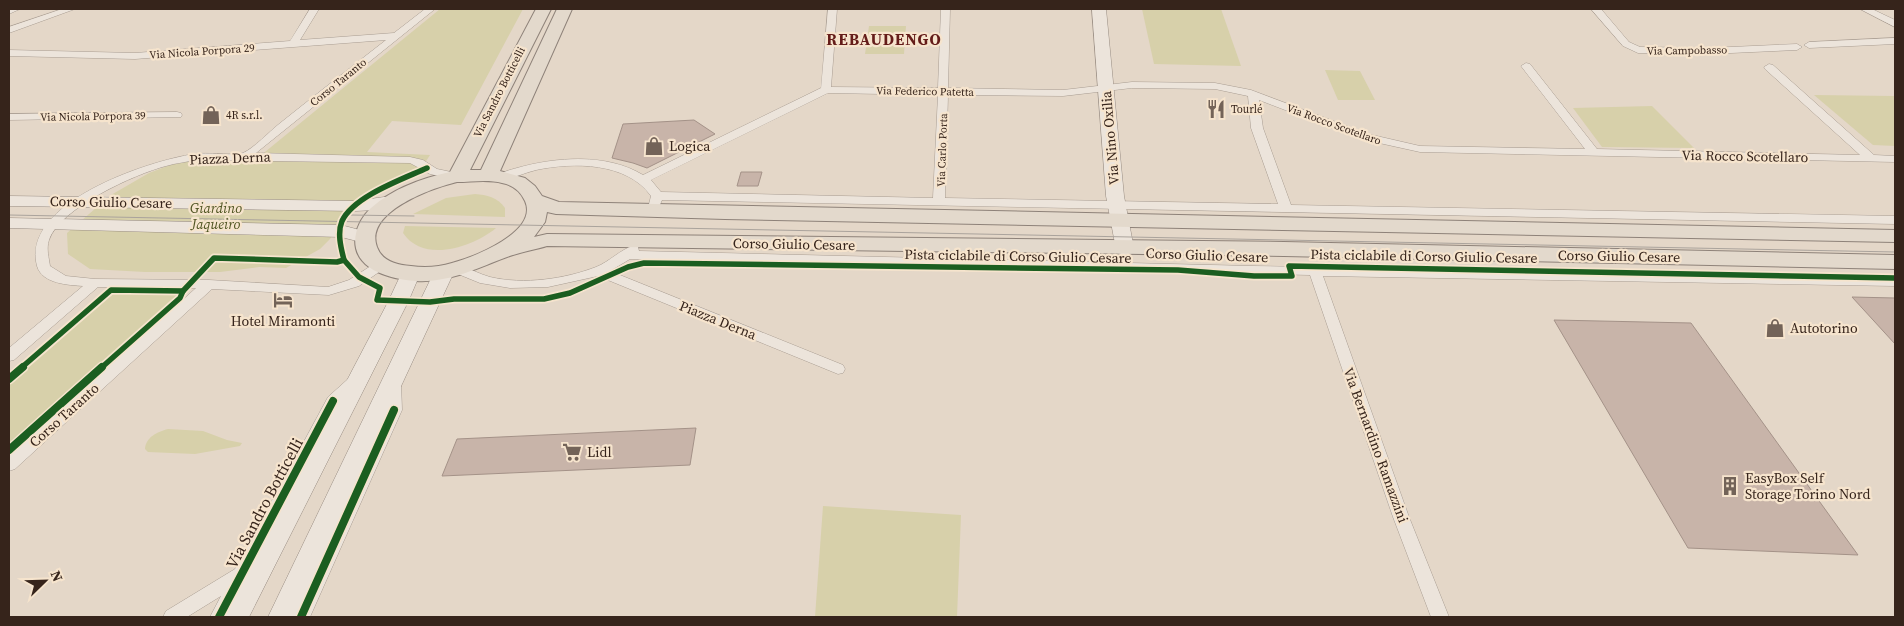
<svg xmlns="http://www.w3.org/2000/svg" width="1904" height="626" font-family="'Source Serif 4',serif">
	<style>
		.green { fill: #d7d0aa }
		.building { fill: #c8b4a9; stroke: #a49288 }
		.lines { fill: none; stroke-linecap: round; stroke-linejoin: round }
		.street-casing { stroke: #a99d92; stroke-width: 1 }
		.secondary-casing { stroke: #988c82; stroke-width: 1 }
		.primary-casing { stroke: #8e8279; stroke-width: 2 }
		.street { fill: #ece4db; fill-rule: evenodd }
		.secondary { fill: #ece4db; fill-rule: evenodd }
		.primary { fill: #e3d9cc; fill-rule: evenodd }
		.tram { stroke: #aaa39c; stroke-width: 1 }
		.cycleway-far1-casing { stroke: #f6e4cd; stroke-width: 9 }
		.cycleway-casing { stroke: #f6e4cd; stroke-width: 11 }
		.cycleway-far1 { stroke: #1b5e20; stroke-width: 5.5 }
		.cycleway { stroke: #1b5e20; stroke-width: 8 }
		.labels { text-anchor: middle; stroke-width: 4.5; stroke-linejoin: round; paint-order: stroke }
		.far-street-label { font-size: 11px; fill: #36241b; stroke: #f6e4cd }
		.far-poi-label { font-size: 11px; fill: #36241b; stroke: #f6e4cd; text-anchor: start }
		.street-label { font-size: 14px; fill: #36241b; stroke: #f6e4cd }
		.poi-label { font-size: 14px; fill: #36241b; stroke: #f6e4cd; text-anchor: start }
		.park-label { font-size: 14px; font-style: italic; fill: #4f5421; stroke: #f6e4cd }
		.far-district-label { font-size: 16px; font-weight: bold; letter-spacing: 1px; fill: #641c19; stroke: #f6e4cd }
		.near-street-label { font-size: 16px; fill: #36241b; stroke: #f6e4cd }
	</style>
	<rect width="100%" height="100%" fill="#e4d7c8"/>
	<!-- green -->
	<g class="green">
		<path d="M440 9H523L461 125 392 121 367 152 430 155 421 169 355 200 330 239 320 249 286 268 259 267 220 272H145L90 269 68 254 67 233 111 195 149 173 178 162 260 156Z"/>
		<path d="M1142 9H1221L1241 66 1154 64Z"/>
		<path d="M869 26H906L904 54H865Z"/>
		<path d="M1325 70 1360 71 1375 100H1338Z"/>
		<path d="M1814 95 1894 96 1895 146 1873 145Z"/>
		<path d="M1652 106 1694 148 1602 147 1573 108Z"/>
		<path d="M475 194C487 195 497 197 505 208V217L413 214 446 198Z"/>
		<path d="M405 226 496 228C473 247 424 264 403 233Z"/>
		<path d="M107 293 179 295 9 448V379Z"/>
		<path d="M168 429 203 431 227 440 242 443 240 446 195 454 148 452 145 449C146 437 157 432 168 429Z"/>
		<path d="M823 506 961 515 957 617H815Z"/>
	</g>
	<!-- building -->
	<g class="building">
		<path d="M694 120 715 134 647 168 633 163 612 158 623 124Z"/>
		<path d="M741 172H762L758 186H737Z"/>
		<path d="M1852 297 1895 298V344Z"/>
		<path d="M1554 320 1691 323 1858 555 1688 548Z"/>
		<path d="M696 428 690 465 442 476 457 439Z"/>
	</g>
	<g class="lines">
		<!-- street casing -->
		<g class="street-casing">
			<g id="street">
				<path d="M9 9H20L9 14Z"/>
				<path d="M62 9H75L9 33V27Z"/>
				<path d="M310 9H319L300 40 394 33 425 9H435L256 153 410 157 423 160 437 169 461 174 463 176 457 180 430 174 410 163 196 160C186 162 176 163 166 166 135 174 60 208 49 240 46 249 49 258 50 266L66 276 95 279 209 280 328 287 349 280 377 262 382 261 389 265 359 286 329 295 212 289 15 469 9 471V456L196 288 98 287 14 360 9 361V348L83 286C69 285 42 284 37 266 20 203 148 161 194 154 206 152 235 156 243 153 254 148 269 132 279 124 314 96 350 68 386 40L135 59 9 56V50L135 53 290 41Z"/>
				<path d="M828 9H837L831 87 938 88 941 9H950L948 88 1063 90 1132 82 1215 83 1251 90 1368 134 1420 146 1585 149 1521 66 1526 63 1530 64 1597 149 1860 155 1765 69 1764 67 1769 64 1773 65 1874 155 1895 156V162L1420 152 1361 139 1259 100 1263 128 1291 205 1895 216V224L662 200 659 207 655 208 649 204 651 196C627 162 573 162 536 170 524 173 513 178 502 181L496 177C501 172 510 170 517 168 556 157 607 153 643 175L821 88ZM1132 88 1215 89 1248 96 1251 128 1278 204 945 198 948 95 1063 96ZM828 93 938 95 933 198 661 192 651 180Z"/>
				<path d="M1591 9H1601L1629 42 1640 47 1709 48 1797 44 1802 47 1797 50 1709 54 1638 53 1623 46Z"/>
				<path d="M1860 9H1872L1895 20V27Z"/>
				<path d="M1895 38V44L1809 48 1804 45 1809 42Z"/>
				<path d="M177 112 181 113 182 115 181 117 9 120V114Z"/>
				<path d="M633 246 638 247 639 251 1252 266 1895 278V286L1323 276 1409 517 1449 617H1431L1393 517 1310 275 630 259 610 271 843 365 845 369 843 373 838 374 598 276 548 287 510 288 480 283 453 272 451 269 458 265C469 268 479 274 490 277 524 285 565 279 596 267 609 262 621 249 633 246Z"/>
				<path d="M353 378 358 379 360 383 339 405 228 617H210L221 596 187 617H163L166 611 235 569 328 397 348 379Z"/>
				<path d="M394 378 399 379 401 383 402 410 310 617H292L386 410 387 383 389 379Z"/>
			</g>
		</g>
		<!-- secondary casing -->
		<g class="secondary-casing">
			<g id="secondary">
				<path d="M1092 9H1106L1124 196 1134 249 1132 253 1125 255 1118 253 1116 249 1106 196Z"/>
				<path d="M9 196 355 201C366 200 390 195 398 197L401 201 398 205 376 210 355 211 9 206Z"/>
				<path d="M9 218 341 225 371 233 374 237 371 241 365 243 341 237 9 228Z"/>
				<path d="M444 266 451 268 454 272 294 617H268L434 272 437 268Z"/>
				<path d="M410 268 417 270 420 274 408 302 249 617H223L388 302 403 270Z"/>
			</g>
		</g>
		<!-- primary casing -->
		<g class="primary-casing">
			<path id="primary" d="M536 9H551L470 170H481L557 9H572L500 171 525 178 535 186 542 196 559 202 1895 230V242L725 219 556 214 547 212 545 222 534 237 547 234 1284 242 1895 255V269L1284 256 547 246C534 250 520 252 507 257 477 268 449 283 416 281 401 280 381 276 369 267 347 251 354 224 371 208 392 189 422 178 450 172ZM457 182C472 182 488 179 502 183 513 185 521 192 525 201 539 232 474 257 452 263 439 267 424 268 411 266 396 265 382 261 377 247 364 212 432 188 457 182Z"/>
		</g>
		<!-- street -->
		<use href="#street" class="street"/>
		<!-- secondary -->
		<use href="#secondary" class="secondary"/>
		<!-- primary -->
		<use href="#primary" class="primary"/>
		<!-- tram -->
		<g class="tram">
			<path d="M9 215 1895 252"/>
			<path d="M349 215 414 216"/>
		</g>
		<!-- cycleway-far1 casing -->
		<g class="cycleway-far1-casing">
			<g id="cycleway-far1">
				<path d="M344 260C341 248 337 233 342 221 354 196 403 179 427 168"/>
				<path d="M21 368 111 290 183 291"/>
				<path d="M101 368 180 298 183 291 214 258 337 262 344 260 359 277 380 288 377 300 430 302 454 299H544L570 293 628 267 644 263 1178 270 1254 276H1292L1289 266 1895 278"/>
			</g>
		</g>
		<!-- cycleway casing -->
		<g class="cycleway-casing">
			<g id="cycleway">
				<path d="M9 379 23 367"/>
				<path d="M9 450 102 367"/>
				<path d="M219 617 333 401"/>
				<path d="M301 617 394 410"/>
			</g>
		</g>
		<!-- cycleway-far1 -->
		<use href="#cycleway-far1" class="cycleway-far1"/>
		<!-- cycleway -->
		<use href="#cycleway" class="cycleway"/>
	</g>
	<!-- icons -->
	<defs>
		<g id="restaurant-bare" transform="scale(1.5)"><path d="M-5-6h1v4h1v-4h1v4h1v-4h1v5L-1.5 .5V6h-2V.5L-5-1ZM5-6V6H3V1.5H1.5Q1.5-4 5-6Z" fill="#736358" stroke="#f6e4cd" stroke-width="2.5" paint-order="stroke"/></g>
		<g id="shop-bare" transform="scale(1.5)"><path d="M-5-2.5h2.3a2.7 3.5 0 0 1 5.4 0H5L5.5 6h-11ZM-1.5-2.5h3a1.5 2.3 0 0 0-3 0Z" fill="#736358" stroke="#f6e4cd" stroke-width="2.5" paint-order="stroke"/></g>
		<g id="hotel-bare" transform="scale(1.5)"><path d="M-6-4.5h1.5V1H6V5H4.5V3h-9V5H-6ZM-4 0a1.8 1.8 0 1 1 3.6 0ZM.5 0V-2.5h3Q6-2.5 6 0Z" fill="#736358" stroke="#f6e4cd" stroke-width="2.5" paint-order="stroke"/></g>
		<g id="supermarket-bare" transform="scale(1.5)"><path d="M-6-5.5h2.5l.6 2H6L4.5 2H-2.5L-4.4-4H-6ZM-1.5 3.2a1.3 1.3 0 1 0 .1 0ZM3 3.2a1.3 1.3 0 1 0 .1 0Z" fill="#736358" stroke="#f6e4cd" stroke-width="2.5" paint-order="stroke"/></g>
		<g id="building-bare" transform="scale(1.5)"><path d="M-4-6H4V6H1V3H-1V6H-4ZM-2.5-4.3h1.7v1.8h-1.7ZM.8-4.3h1.7v1.8H.8ZM-2.5-1h1.7V.8h-1.7ZM.8-1h1.7V.8H.8Z" fill="#736358" stroke="#f6e4cd" stroke-width="2.5" paint-order="stroke"/></g>
	</defs>
	<g fill-rule="evenodd">
		<use href="#restaurant-bare" x="1216" y="109"/>
		<use href="#shop-bare" x="211" y="115"/>
		<use href="#shop-bare" x="654" y="146"/>
		<use href="#hotel-bare" x="283" y="300"/>
		<use href="#shop-bare" x="1775" y="328"/>
		<use href="#supermarket-bare" x="572" y="452"/>
		<use href="#building-bare" x="1730" y="486"/>
	</g>
	<g class="labels">
		<!-- far-street labels -->
		<g class="far-street-label">
			<text transform="translate(1687 50) rotate(-1)" y="4">Via Campobasso</text>
			<text transform="translate(202 51) rotate(-4)" y="4">Via Nicola Porpora 29</text>
			<text transform="translate(338 82) rotate(-39)" y="4">Corso Taranto</text>
			<text transform="translate(925 91) rotate(1)" y="4">Via Federico Patetta</text>
			<text transform="translate(499 92) rotate(-63)" y="4">Via Sandro Botticelli</text>
			<text transform="translate(93 116) rotate(-1)" y="4">Via Nicola Porpora 39</text>
			<text transform="translate(1334 124) rotate(20)" y="4">Via Rocco Scotellaro</text>
			<text transform="translate(942 150) rotate(-88)" y="4">Via Carlo Porta</text>
		</g>
		<!-- far-poi labels -->
		<g class="far-poi-label">
			<text x="1231" y="113">Tourlé</text>
			<text x="226" y="119">4R s.r.l.</text>
		</g>
		<!-- street labels -->
		<g class="street-label">
			<text transform="translate(1110 138) rotate(-95)" y="5">Via Nino Oxilia</text>
			<text transform="translate(1745 156) rotate(1)" y="5">Via Rocco Scotellaro</text>
			<text transform="translate(230 158) rotate(-2)" y="5">Piazza Derna</text>
			<text transform="translate(111 202) rotate(1)" y="5">Corso Giulio Cesare</text>
			<text transform="translate(794 244) rotate(1)" y="5">Corso Giulio Cesare</text>
			<text transform="translate(1207 255) rotate(2)" y="5">Corso Giulio Cesare</text>
			<text transform="translate(1018 256) rotate(1)" y="5">Pista ciclabile di Corso Giulio Cesare</text>
			<text transform="translate(1424 256) rotate(1)" y="5">Pista ciclabile di Corso Giulio Cesare</text>
			<text transform="translate(1619 256) rotate(1)" y="5">Corso Giulio Cesare</text>
			<text transform="translate(718 320) rotate(22)" y="5">Piazza Derna</text>
			<text transform="translate(64 415) rotate(-42)" y="5">Corso Taranto</text>
			<text transform="translate(1376 445) rotate(70)" y="5">Via Bernardino Ramazzini</text>
		</g>
		<!-- poi labels -->
		<g class="poi-label">
			<text x="669" y="151">Logica</text>
			<text x="283" y="326" text-anchor="middle">Hotel Miramonti</text>
			<text x="1790" y="333">Autotorino</text>
			<text x="587" y="457">Lidl</text>
			<text x="1745" y="483">EasyBox Self<tspan x="1745" dy="16">Storage Torino Nord</tspan></text>
		</g>
		<!-- park labels -->
		<g class="park-label">
			<text x="216" y="213">Giardino<tspan x="216" dy="16">Jaqueiro</tspan></text>
		</g>
		<!-- far-district labels -->
		<g class="far-district-label">
			<text x="884" y="45">REBAUDENGO</text>
		</g>
		<!-- near-street labels -->
		<g class="near-street-label">
			<text transform="translate(264 503) rotate(-62)" y="6">Via Sandro Botticelli</text>
		</g>
	</g>
	<!-- border -->
	<rect width="1904" height="626" fill="none" stroke="#36241b" stroke-width="20"/>
	<!-- north arrow -->
	<g transform="translate(45 581) rotate(67)" stroke="#f6e4cd" stroke-width="4" paint-order="stroke">
	<path d="M0-4L9 19L0 12L-9 19Z" fill="#36241b"/>
	<text y="-8" font-size="14" font-weight="bold" text-anchor="middle" fill="#36241b">N</text>
	</g>
</svg>
